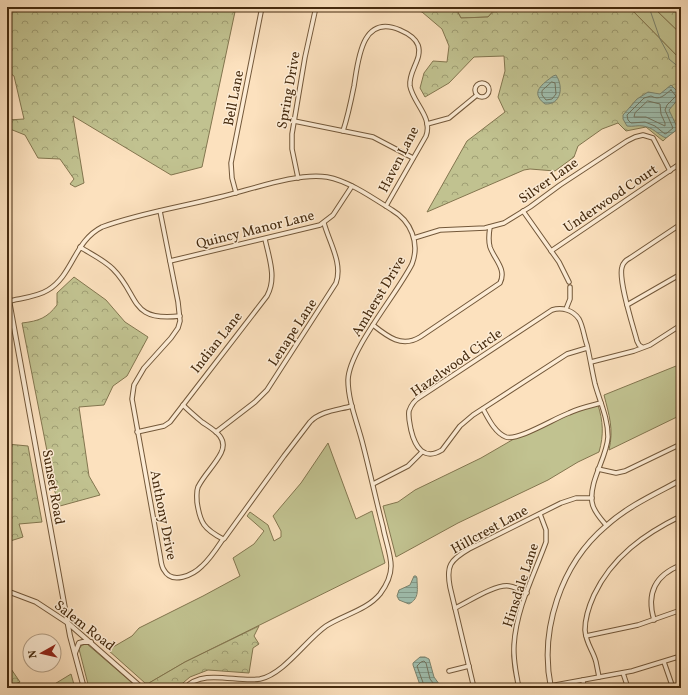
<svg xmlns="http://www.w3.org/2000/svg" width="688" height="695" font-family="Vollkorn,serif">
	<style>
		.grass { fill: #c1c290; stroke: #83764f }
		.forest { fill: url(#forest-crowns); stroke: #83764f }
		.water { fill: url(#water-rules); stroke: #7b836e }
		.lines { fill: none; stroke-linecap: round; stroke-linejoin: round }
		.shore { stroke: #72745e; stroke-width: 1 }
		.stream { stroke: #7b836e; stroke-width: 1 }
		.minor-casing { stroke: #73583a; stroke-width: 5.5 }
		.tertiary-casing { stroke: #73583a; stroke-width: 6 }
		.minor { stroke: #fdecd5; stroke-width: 3.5 }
		.tertiary { stroke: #fdecd5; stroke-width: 4 }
		.labels { text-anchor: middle; stroke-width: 3; stroke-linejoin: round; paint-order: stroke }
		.street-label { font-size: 14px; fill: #452a0e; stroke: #fdecd5 }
	</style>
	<defs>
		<pattern id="forest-crowns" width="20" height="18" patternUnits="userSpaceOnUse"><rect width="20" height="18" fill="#c1c290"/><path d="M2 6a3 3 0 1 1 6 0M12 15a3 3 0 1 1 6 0" fill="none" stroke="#9f9e74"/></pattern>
		<pattern id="water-rules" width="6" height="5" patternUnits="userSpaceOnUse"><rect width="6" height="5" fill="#9fbeae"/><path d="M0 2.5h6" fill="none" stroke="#839b8c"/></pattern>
	</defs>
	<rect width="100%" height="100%" fill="#fce1be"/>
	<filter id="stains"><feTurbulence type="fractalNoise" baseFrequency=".005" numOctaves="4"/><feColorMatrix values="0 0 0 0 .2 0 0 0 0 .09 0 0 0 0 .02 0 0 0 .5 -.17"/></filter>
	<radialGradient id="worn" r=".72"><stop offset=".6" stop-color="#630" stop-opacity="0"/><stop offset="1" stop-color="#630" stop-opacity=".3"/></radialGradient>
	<!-- grass -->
	<g class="grass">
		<path d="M455 7H497L488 17 461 18Z"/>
		<path d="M629 7H653L681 34V60Z"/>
		<path d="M681 364V415L609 450C614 429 609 415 604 395Z"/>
		<path d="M598 405C603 421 604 435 599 452L578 462 548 480 458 523 396 557 383 506 398 502 415 490 481 458 519 436 563 415Z"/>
		<path d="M328 443 356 519 372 511 385 563 185 662 149 683H145L108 650 132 636 139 628 203 596 240 576 233 558 254 544 264 531 247 516 250 512 268 525 274 541 281 537V531L273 516 301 483Z"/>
		<path d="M87 644 138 688H89L79 649 82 645Z"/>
		<path d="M71 674 75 688H48Z"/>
	</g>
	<!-- forest -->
	<g class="forest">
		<path d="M7 7H236L202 167 171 175 73 116 84 183 75 187 70 184 74 179 60 159 38 158 25 135 10 129 8 120 24 119 14 76 7 71Z"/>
		<path d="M405 7H455L461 18 488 17 497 7H629L681 60V124L663 141 646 127 626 131 618 123 602 129 578 146 574 157 555 171 530 169 524 170 427 212 467 141 505 112 498 97 505 71 504 56 474 57 449 83 425 97 420 88 424 73 433 61 447 62 449 46 442 29 422 12Z"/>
		<path d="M653 7H681V34Z"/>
		<path d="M74 277 106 300 125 322 148 337 127 376 113 386 104 405 79 407 89 476 100 495 60 506 55 492 22 323C39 321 47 318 57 305V293Z"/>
		<path d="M7 444 28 446 42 522 19 524 23 537 7 542Z"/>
		<path d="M259 626 254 636 259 644 253 648 249 673 208 670 190 677 177 688H154L149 683 185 662Z"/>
		<path d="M7 663 20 682 7 687Z"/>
	</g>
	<!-- water -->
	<g class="water">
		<path d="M556 75C564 87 561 105 545 104 529 92 543 84 553 76Z"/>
		<path d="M671 85 679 93 680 97 669 110 678 129 666 138C658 135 653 127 643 126 638 125 633 127 627 126L623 119V115L637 99 648 92 660 94Z"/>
		<path d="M414 576H416L417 578C417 589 420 598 409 604L399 600 397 596 399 590 410 585Z"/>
		<path d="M420 657H425L429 659 434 677 442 688H421L413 665V663Z"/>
	</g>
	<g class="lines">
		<!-- shore -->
		<g class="shore">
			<path d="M552 82 555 83 556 94 552 99 546 100 542 95V91Z"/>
			<path d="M671 90 676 96 667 105 665 110 673 128 667 133 665 134 655 126 645 122 631 123 628 120 627 115 644 98 651 96C660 101 664 95 671 90Z"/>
			<path d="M648 101 660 104 661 114 665 123V126L646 117H634L635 113Z"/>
			<path d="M425 688 417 666 421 662 424 661 426 663 430 679 437 688"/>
		</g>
		<!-- stream -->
		<path class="stream" d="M649 7 660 39 668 54 669 59 681 69"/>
		<!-- minor casing -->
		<g class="minor-casing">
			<g id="minor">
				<circle cx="482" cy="90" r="7"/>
				<path d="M294 121 373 137 413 158"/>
				<path d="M427 124 449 118 477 95"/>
				<path d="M343 131C348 116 351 101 354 86 358 62 361 13 400 30 407 33 415 37 418 45 423 59 408 71 410 86 413 103 433 117 426 136L386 206"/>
				<path d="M298 178 292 149V134L305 57 316 7"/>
				<path d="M236 193 232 178 231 163 262 7"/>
				<path d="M160 211 178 302 180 321 178 328 171 338 144 368 134 385 132 399 160 555C161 560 161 566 164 570 172 585 193 575 202 566 210 559 217 548 223 539H224L284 456 310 422C320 411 338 410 352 406"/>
				<path d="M523 211 559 262 569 282"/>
				<path d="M414 238 440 230 485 228 504 223 530 207 560 185 627 141 635 137 643 135 653 138 670 171"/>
				<path d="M80 247C91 254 104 260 113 269 140 296 129 322 180 316"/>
				<path d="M551 251 681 163"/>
				<path d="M170 261 320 225 333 215 352 186"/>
				<path d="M9 301C22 298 37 297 48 290 73 275 74 241 102 227 140 213 181 207 220 197 250 190 298 172 327 177 349 181 373 198 392 210 411 221 420 243 412 264 397 294 349 350 348 380 348 402 358 424 363 445 370 472 376 500 383 527 385 539 391 554 391 566 391 576 386 586 380 594 367 610 343 615 326 626 306 640 284 674 260 679 237 683 203 668 185 688"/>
				<path d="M627 305 681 274"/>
				<path d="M566 309 570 299V287"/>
				<path d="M373 325C388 337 402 348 420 337L500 283C507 269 494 259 490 247 488 240 489 233 490 227"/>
				<path d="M642 347 639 345 637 341C633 326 618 280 622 267 623 263 626 260 630 258L681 224"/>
				<path d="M587 348 567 354 473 415 460 426 442 450C424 461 415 447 411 430 410 424 408 418 409 411 411 405 415 400 420 397L552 310C562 307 573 310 579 319 583 326 584 337 587 345 590 358 592 371 595 384 600 402 608 418 608 437 607 457 589 481 592 502 593 511 601 519 606 525"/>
				<path d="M591 362 634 351 650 345 681 325"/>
				<path d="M183 405C189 411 196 417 202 422 212 429 229 437 221 453 215 465 204 475 198 487 196 492 197 497 197 502 200 523 204 529 223 539"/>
				<path d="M483 409C488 418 495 433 506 437 518 441 555 418 569 413 579 408 590 406 601 403"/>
				<path d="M137 432 164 426 170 422 267 296C277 278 269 258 265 239"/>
				<path d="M216 432 255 402 267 390 336 283C343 263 329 242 324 223"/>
				<path d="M598 469 616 473 625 471 681 444"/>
				<path d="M373 484 408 466 422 452"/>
				<path d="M455 608C468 602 495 584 509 586 515 587 521 590 527 593"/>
				<path d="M654 620C646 593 655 575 681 565"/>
				<path d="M586 636 638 625 681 610"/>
				<path d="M664 662 673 688"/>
				<path d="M449 671 469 666"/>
				<path d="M623 673 628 688"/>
				<path d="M599 677C598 672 597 667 596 662 593 650 586 644 585 630 585 618 589 606 594 595 612 557 644 534 681 516"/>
				<path d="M583 680 584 688"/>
				<path d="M550 686 632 671 681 656"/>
				<path d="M474 688 450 587C446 566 450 560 469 549L561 503 576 498H592"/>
				<path d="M519 688C516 674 513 660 514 645 516 609 534 575 546 542V530L540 514"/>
			</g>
		</g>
		<!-- tertiary casing -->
		<g class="tertiary-casing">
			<g id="tertiary">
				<path d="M7 289 70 636 84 688"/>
				<path d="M7 591 36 602 68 623 142 688"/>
				<path d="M75 653 79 643 83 642H91"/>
				<path d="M551 688C539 630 561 564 606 526 628 506 655 494 681 480"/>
			</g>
		</g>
		<!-- minor -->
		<use href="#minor" class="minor"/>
		<!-- tertiary -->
		<use href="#tertiary" class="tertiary"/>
	</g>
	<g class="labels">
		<!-- street labels -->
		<g class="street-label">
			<text transform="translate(288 90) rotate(-80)" y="5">Spring Drive</text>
			<text transform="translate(233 98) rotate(-79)" y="5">Bell Lane</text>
			<text transform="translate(398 159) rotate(-63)" y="5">Haven Lane</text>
			<text transform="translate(548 180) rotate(-35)" y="5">Silver Lane</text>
			<text transform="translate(610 198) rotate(-34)" y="5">Underwood Court</text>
			<text transform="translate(255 229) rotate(-14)" y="5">Quincy Manor Lane</text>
			<text transform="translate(378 296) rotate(-59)" y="5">Amherst Drive</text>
			<text transform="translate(292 332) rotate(-57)" y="5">Lenape Lane</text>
			<text transform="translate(216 342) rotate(-52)" y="5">Indian Lane</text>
			<text transform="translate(456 362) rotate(-35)" y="5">Hazelwood Circle</text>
			<text transform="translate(54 487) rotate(80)" y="5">Sunset Road</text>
			<text transform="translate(164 515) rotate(79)" y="5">Anthony Drive</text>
			<text transform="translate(489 529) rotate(-29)" y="5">Hillcrest Lane</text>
			<text transform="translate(520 585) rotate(-72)" y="5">Hinsdale Lane</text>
			<text transform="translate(85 625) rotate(38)" y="5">Salem Road</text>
		</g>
	</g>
	<!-- margin -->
	<rect width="688" height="695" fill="none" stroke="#fce1be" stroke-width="24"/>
	<rect x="8" y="8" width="672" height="679" fill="none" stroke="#452a0e" stroke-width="2"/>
	<rect x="12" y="12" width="664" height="671" fill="none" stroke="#452a0e"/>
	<!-- north arrow -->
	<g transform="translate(42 653) rotate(262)"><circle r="19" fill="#fdecd5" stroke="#b39e85"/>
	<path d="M0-3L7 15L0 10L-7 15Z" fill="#8f2418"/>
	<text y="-6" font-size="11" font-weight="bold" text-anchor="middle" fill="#452a0e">N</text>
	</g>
	<rect width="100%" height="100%" filter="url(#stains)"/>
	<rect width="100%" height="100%" fill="url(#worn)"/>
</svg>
